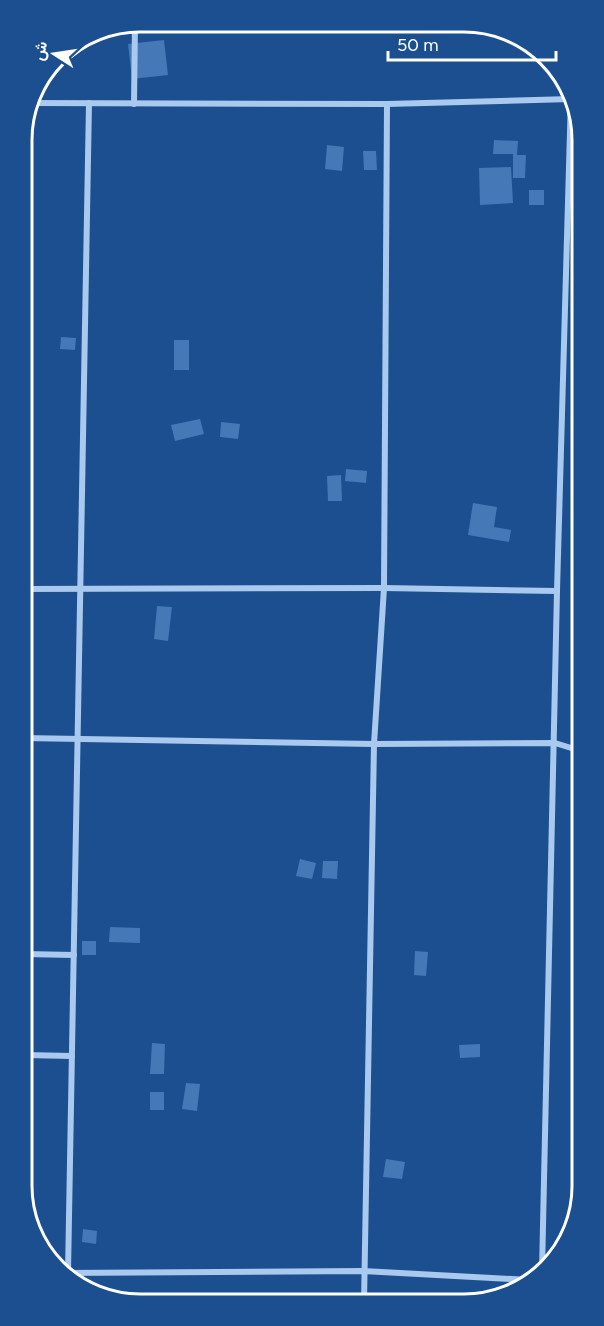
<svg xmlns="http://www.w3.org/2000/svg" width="604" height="1326" font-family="Figtree,Vazirmatn,sans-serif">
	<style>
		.building { fill: #4478b7 }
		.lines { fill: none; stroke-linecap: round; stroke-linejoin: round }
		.street { stroke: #a9c9ee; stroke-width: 6 }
		.rim { fill: none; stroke: #fff; stroke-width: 3 }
	</style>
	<rect width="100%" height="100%" fill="#1b4f8f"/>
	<!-- building -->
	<g class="building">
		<path d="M164 40 168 75 132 79 128 44Z"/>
		<path d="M494 140 518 141 517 155H526L525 178H513V154H493Z"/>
		<path d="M327 145 344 147 342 171 325 169Z"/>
		<path d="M363 151H376L377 170H364Z"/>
		<path d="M511 167 513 203 480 205 479 168Z"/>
		<rect x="529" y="190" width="15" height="15"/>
		<path d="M61 337 76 338 75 350 60 349Z"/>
		<rect x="174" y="340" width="15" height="30"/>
		<path d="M200 419 204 434 175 441 171 425Z"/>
		<path d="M221 422 240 424 238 439 220 437Z"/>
		<path d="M346 469 367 471 366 483 345 481Z"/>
		<path d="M341 475 342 501H328L327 476Z"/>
		<path d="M473 503 497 507 494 527 511 530 509 542 468 535Z"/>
		<path d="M157 606 172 607 168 641 154 639Z"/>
		<path d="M300 859 316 863 312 879 296 876Z"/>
		<path d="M323 861H338L337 879 322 878Z"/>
		<path d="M110 927 140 928V943L109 942Z"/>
		<rect x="82" y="941" width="14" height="14"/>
		<path d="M415 951 428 952 426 976 414 975Z"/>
		<path d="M152 1043 165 1044 164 1074H150Z"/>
		<path d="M480 1044V1057L460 1058 459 1045Z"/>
		<path d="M186 1083 200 1084 197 1111 182 1109Z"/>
		<rect x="150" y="1092" width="14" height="18"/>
		<path d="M386 1159 405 1162 402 1179 383 1177Z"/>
		<path d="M83 1229 97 1231 96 1244 82 1242Z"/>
	</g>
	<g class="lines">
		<!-- street -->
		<g class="street">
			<path d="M29 103 387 104 571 99"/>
			<path d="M134 104 135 22"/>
			<path d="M23 589 384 588 557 591"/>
			<path d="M23 738 374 744 555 743 581 751"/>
			<path d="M24 954 74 955"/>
			<path d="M25 1055 72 1056"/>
			<path d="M542 1271 557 591 571 96"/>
			<path d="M60 1273 363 1271 529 1280"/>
			<path d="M68 1273 89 103"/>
			<path d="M364 1302 374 744 384 588 387 104"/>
		</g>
	</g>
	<!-- crop -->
	<path d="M0 0H604V1326H0ZM140 32H464A108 108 0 0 1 572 140V1186A108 108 0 0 1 464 1294H140A108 108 0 0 1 32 1186V140A108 108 0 0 1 140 32Z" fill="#1b4f8f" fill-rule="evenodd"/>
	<path class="rim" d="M140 32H464A108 108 0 0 1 572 140V1186A108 108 0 0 1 464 1294H140A108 108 0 0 1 32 1186V140A108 108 0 0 1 140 32Z"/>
	<!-- north arrow -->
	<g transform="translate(54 54) rotate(282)" stroke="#1b4f8f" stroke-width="4.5" paint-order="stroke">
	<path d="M0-4.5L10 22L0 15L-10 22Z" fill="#ffffff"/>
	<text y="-9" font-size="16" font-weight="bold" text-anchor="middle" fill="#ffffff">ش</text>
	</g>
	<!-- scale -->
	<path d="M388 51v9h168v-9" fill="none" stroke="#ffffff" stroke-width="3"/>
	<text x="397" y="51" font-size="18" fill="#ffffff" stroke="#1b4f8f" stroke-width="4.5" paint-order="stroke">50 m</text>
</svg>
